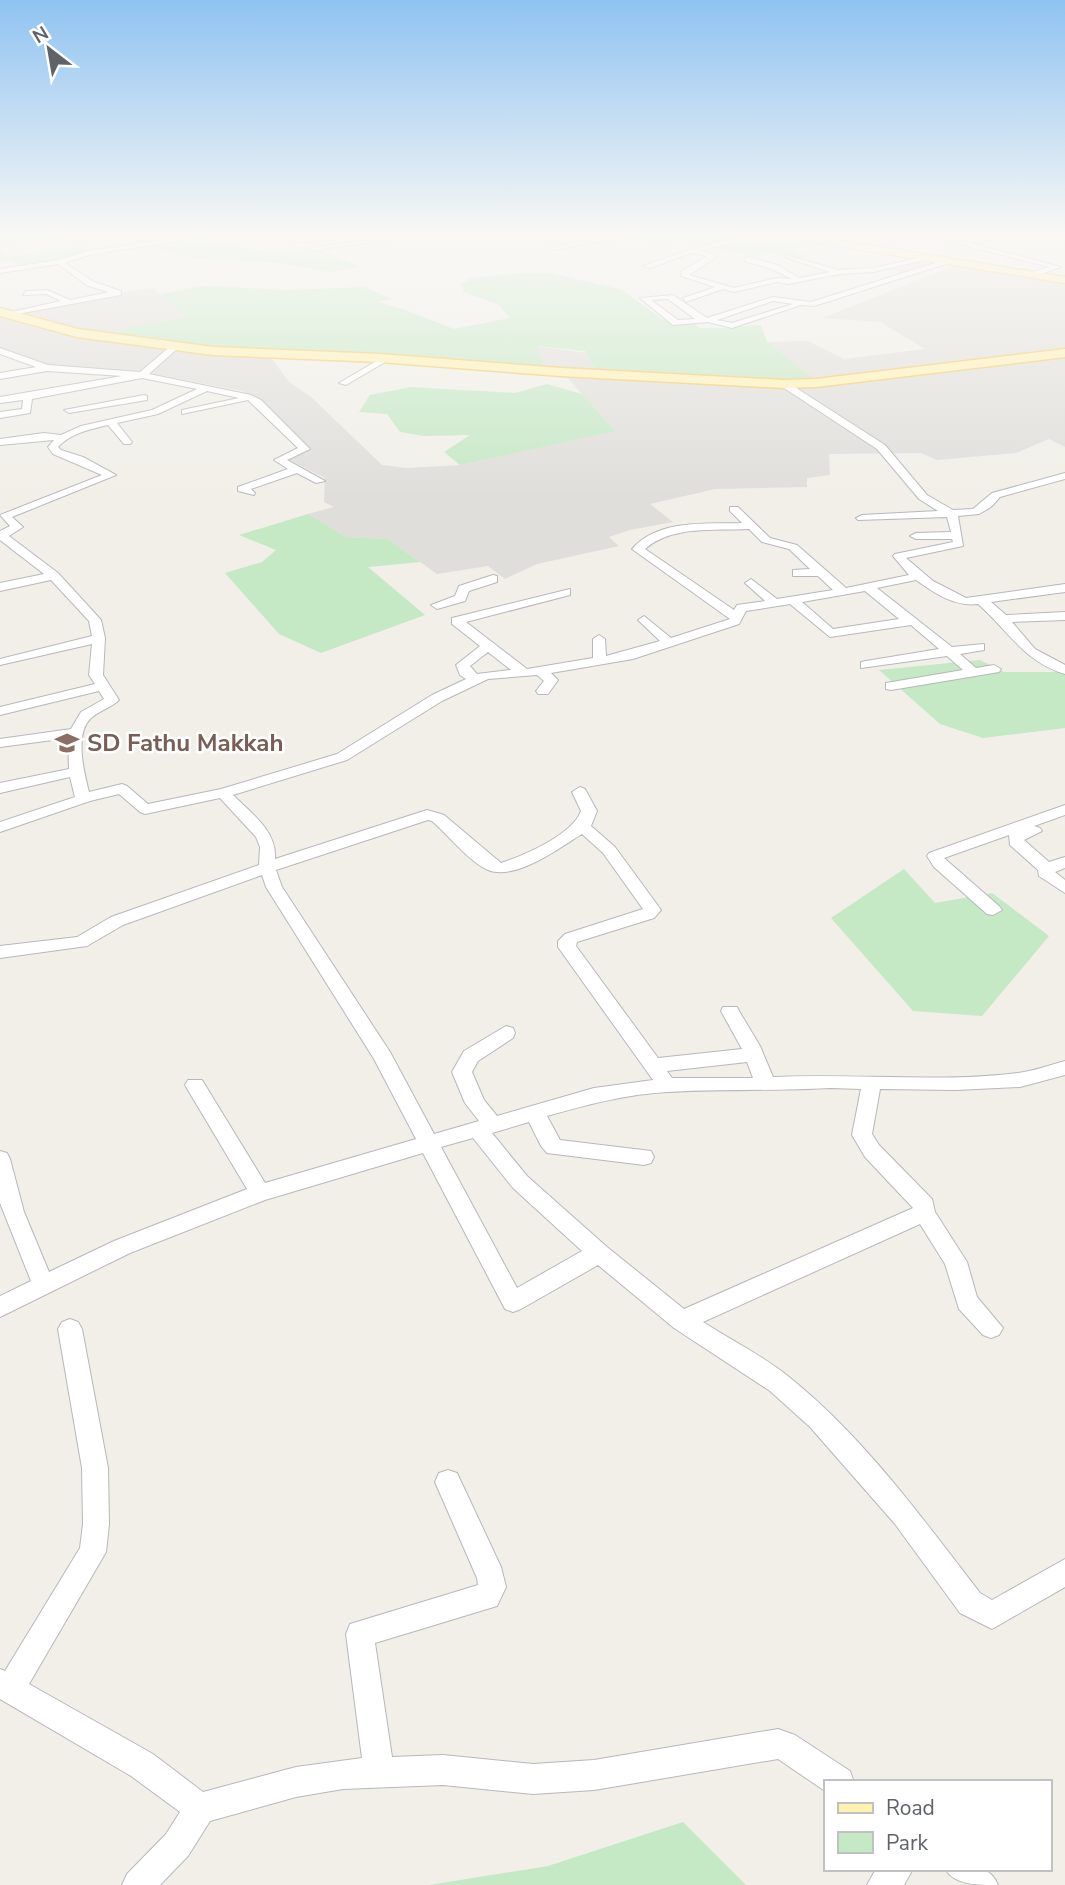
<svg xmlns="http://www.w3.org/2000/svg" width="1065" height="1885" font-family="'Nunito Sans',sans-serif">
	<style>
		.industrial { fill: #e0deda }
		.green { fill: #c5e8c5 }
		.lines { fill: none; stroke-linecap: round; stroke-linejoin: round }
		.minor-casing { stroke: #b5b8bc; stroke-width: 2 }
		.primary-casing { stroke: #f2c960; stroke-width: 3 }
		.minor { fill: #fff; fill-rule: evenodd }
		.primary { fill: #fff2af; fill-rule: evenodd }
		.labels { text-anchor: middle; stroke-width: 5; stroke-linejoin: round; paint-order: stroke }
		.education-label { font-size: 24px; font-weight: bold; fill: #785e54; stroke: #fff; text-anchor: start }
	</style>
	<rect width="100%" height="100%" fill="#f1efe8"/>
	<!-- industrial -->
	<path class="industrial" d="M918 256 1065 279V447L1049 439 1016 453 937 460 921 453 829 454 830 475 807 478V487L715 489 650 504 673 522 630 530 609 537 619 546 537 564 505 579 488 566 437 574 388 539 346 537 308 514 334 507 324 502 325 478 280 455 306 448 259 399 242 391 159 375 44 364 0 348V312L152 288 189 317 131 327 269 355 289 382 310 396 382 465 407 468 460 465 614 430 564 374 546 370 535 346 820 384 767 342 808 341 844 359 925 349 880 322 822 318 953 266 943 263 903 274 882 266Z"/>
	<!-- green -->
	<g class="green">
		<path d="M0 234H62L53 238 0 246Z"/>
		<path d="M638 234H727L720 237 767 246 803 238 820 241 794 249 810 256 800 259 768 253 754 257 681 241 660 246 633 240Z"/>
		<path d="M192 237 256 250 296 251 315 248 360 267 329 272 279 263 183 257 144 243Z"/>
		<path d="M83 246 91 251C77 259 42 265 26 265 16 264 13 259 0 261V251L9 257Z"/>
		<path d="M521 273H551L622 290 662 319 674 324 692 322 700 328H720L761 325 767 342 821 384 600 376 585 351 536 346 546 370 270 355 109 339 130 327 188 317 160 294 204 286 286 290 364 287 391 299 378 302 406 310 454 329 510 318 499 305 464 292 461 283 472 278Z"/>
		<path d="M547 384 582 394 615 431 460 465 444 452 470 435 424 436 400 432 387 414 359 412 370 395 411 387 515 393Z"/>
		<path d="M308 514 346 537 388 539 420 562 368 567 425 615 321 653 279 634 225 573 262 562 276 550 239 535Z"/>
		<path d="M980 660 1004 672H1065V728L983 738 940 724 879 670Z"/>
		<path d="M904 869 935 903 992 893 1049 936 982 1016 913 1011 831 918Z"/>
		<path d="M683 1822 746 1885H429L548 1866Z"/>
	</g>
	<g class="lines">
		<!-- minor casing -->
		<g class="minor-casing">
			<g id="minor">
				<path d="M204 234H219L89 255 65 263 94 282 121 291V295L6 316 2 314 61 301 46 294 23 295 26 291 47 290 70 300 109 292 88 286 58 264 0 273V269L58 260 88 251Z"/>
				<path d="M271 234 290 238 328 234C316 246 284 243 271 234Z"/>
				<path d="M417 234H435L313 250 310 248Z"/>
				<path d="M606 234H612L610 240 552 250 549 248 605 237Z"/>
				<path d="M752 234H762L700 251 713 254 715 258 689 275 734 288 777 278 792 279 772 269 744 261 747 257 778 265 799 278 830 272 785 257V255L839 270 873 268 929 256 933 258 873 272 840 274 788 284 777 282 734 292 723 289 686 302 683 298 715 287 681 276 682 271 707 256 691 253 650 268 643 266 689 250Z"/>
				<path d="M771 234 794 238 811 234 795 242 769 237Z"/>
				<path d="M921 234 965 242 968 239 1035 234 969 243 1061 267 1033 277 1030 273 1049 267Z"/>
				<path d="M948 259 955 261 814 306 801 305 732 328 708 322 673 325 640 298 673 295 707 318 773 297 811 302ZM668 299 695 319 678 320 651 300ZM773 301 793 304 732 323 717 320Z"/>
				<path d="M172 345 179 347 149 374 251 395 261 400 310 449 287 460 325 481 316 483 297 473 251 489 255 493 254 495 238 491V487L288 469 274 460 298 448 248 400 182 414V410L239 398 207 391 158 414 117 423 132 442 130 444H124L108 425C91 429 71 433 58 447L61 450 83 457 116 475 12 517 23 527 9 536 58 573 101 620 105 638 103 675 119 700C111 708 100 710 91 718 74 734 84 772 89 792L122 784 127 786 148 804 221 789 337 754 432 695 466 679 460 675 456 665 480 646 452 624V618L570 589V595L466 622 527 669 593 658V639L599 635 605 639 606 656 660 641 638 620 644 616 671 638 730 619 632 549C658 519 706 524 742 523L730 511V507H738L770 538 797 545 846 588 909 575 893 556 895 554 953 542 952 539H916L910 536 916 533 951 532 947 517 858 520 856 518 862 515 938 511 919 499 877 449 781 386V382H787L885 445 927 495 953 510 973 509 992 493 1065 473V479L1000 497 991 507 979 514 958 516 963 546 906 558 933 581 966 598 1065 584V592L991 602 1006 615 1065 612V620L1012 622 1035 649 1065 665V674C1024 662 1008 630 978 604 954 607 935 593 916 580L877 588 952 647 984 644V650L960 654 976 668 994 665 1001 669 999 672 891 690 886 689V683L963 670 947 656 861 668V662L866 661 939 649 911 625 830 637 790 604 746 611 739 624 633 659 551 673 558 680 548 694H538L536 691 544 681 537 675 488 679 442 701 347 760 233 795C252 814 277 831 275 859L427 810 444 815 501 863C525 855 572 835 581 811L572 792 580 787 585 789 597 811 591 826 615 847 661 910 654 918 577 942 576 946 658 1058 742 1049 721 1011 723 1007H737L739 1011 760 1046 773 1077C854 1073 939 1083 1018 1073 1034 1071 1050 1065 1065 1061V1075L1020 1087 956 1090 880 1089 872 1134 879 1145 932 1199 935 1212 967 1262 977 1297 1003 1328 999 1335 991 1338 983 1335 959 1309 945 1264 920 1224 703 1322C731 1340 763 1356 789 1377 863 1436 923 1519 980 1593L992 1600 1065 1559V1587L992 1629 960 1613 895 1524 810 1427 770 1391 674 1328 598 1265 521 1309 513 1312 505 1309 423 1153 265 1200 130 1253 0 1317V1296L31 1281 0 1203V1151L7 1153 10 1159 24 1212 49 1272 114 1241 247 1189 185 1085 188 1080H202L265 1183 416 1139 374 1059 266 887 262 875 123 925 87 946 0 958V946L77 937 111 917 259 865 260 847 256 837 220 798 145 814 140 812 119 794 90 801 0 832V822L75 797 70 777 0 793V783L69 769 68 738 0 747V739L71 729 81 712 104 699 99 691 0 715V707L95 684 89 675 92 644 0 665V659L92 636 89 621 51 580 0 591V583L44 574 0 540V531L10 526 0 515 102 475 53 454 48 447 54 440 0 445V439L44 433 61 435 81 426 152 410 197 389 142 378 32 399 30 413 0 418V412L22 409 23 400 0 403V397L122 376 47 371 0 379V373L36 367 0 354V348L48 365 140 372ZM749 529 762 542 789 549 810 569 793 570V576H818L833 590 777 599 751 579 745 583 765 601 737 605 734 610 645 549C672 525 715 531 749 529ZM865 591 899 619 833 629 802 602ZM488 652 511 670 477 674 470 666ZM428 820 432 821C448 835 469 861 486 869 513 883 559 848 582 834L603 853 643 909 565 934 558 941V947L653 1080 594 1088 497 1116 484 1100 472 1072 478 1061 513 1038 515 1033 513 1028 506 1026 464 1051 452 1072 465 1103 479 1121 434 1134 390 1052 282 887 276 870ZM747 1062 753 1078H672L667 1071ZM831 1088 861 1089 852 1135 865 1157 913 1208 684 1309 607 1247 527 1176 492 1133 529 1122 541 1146 547 1153 644 1165 651 1163 654 1157 651 1151 560 1140 547 1116C586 1105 627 1094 668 1092 723 1089 777 1091 831 1088ZM473 1138 513 1188 582 1251 517 1288 441 1147Z"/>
				<path d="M385 356 392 358 346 385 339 383Z"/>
				<path d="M144 395 147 396V400L69 413 64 410Z"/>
				<path d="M493 575 497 576V582L469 591 465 601 437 609 431 605 455 596 459 586Z"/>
				<path d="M1065 805V815L1034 826 1040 828 1042 831 1024 840 1049 862 1065 857V868L1055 872 1065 880V893L1039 876 1038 870 1010 845 1009 835 944 858 999 906 1002 910 993 915 987 914 934 867 927 856 929 853Z"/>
				<path d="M70 1319 78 1322 82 1329 108 1468 109 1524 106 1552 29 1684 153 1754 203 1792 296 1767 362 1758 346 1634 350 1624 478 1585 477 1578 435 1482 439 1473 448 1470 457 1473 501 1567 506 1587 497 1606 375 1643 392 1757 443 1755 533 1764 594 1760 778 1729 795 1735 850 1771 854 1782H825V1791L778 1759 594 1790 533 1794 443 1785 343 1789 296 1797 210 1821 188 1856 160 1885H122L127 1874 166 1834 180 1812 131 1776 0 1699V1669L5 1671 80 1548 83 1524 82 1468 58 1329 62 1322Z"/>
				<path d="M876 1869H913L904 1885H867Z"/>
				<path d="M945 1869C968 1869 988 1861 998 1885 976 1885 955 1885 945 1869Z"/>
			</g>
		</g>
		<!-- primary casing -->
		<g class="primary-casing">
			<g id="primary">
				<path d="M777 234H799L1065 277V283L782 237Z"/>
				<path d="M0 308 78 329 213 347 379 354 561 368 784 380 816 379 1065 349V357L816 387 784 388 561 376 379 362 213 355 77 337 0 316Z"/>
			</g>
		</g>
		<!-- minor -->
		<use href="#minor" class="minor"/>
		<!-- primary -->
		<use href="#primary" class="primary"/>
	</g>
	<!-- sky -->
	<linearGradient id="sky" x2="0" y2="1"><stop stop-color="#8fc3f1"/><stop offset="0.47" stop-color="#f9f8f5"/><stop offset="1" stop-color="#f9f8f5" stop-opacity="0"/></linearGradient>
	<rect width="1065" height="498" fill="url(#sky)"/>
	<!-- icons -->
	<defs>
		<g id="school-bare" transform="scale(1.89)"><path d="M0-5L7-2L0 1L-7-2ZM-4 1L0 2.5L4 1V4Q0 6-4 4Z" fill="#8d6e63" stroke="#fff" stroke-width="2.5" paint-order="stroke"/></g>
	</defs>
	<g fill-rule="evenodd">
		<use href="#school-bare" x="67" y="743"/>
	</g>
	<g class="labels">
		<!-- education labels -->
		<g class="education-label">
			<text x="87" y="751">SD Fathu Makkah</text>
		</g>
	</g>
	<!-- legend -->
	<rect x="824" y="1780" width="228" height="91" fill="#ffffff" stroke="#bfc1c3" stroke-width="2"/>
	<rect x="838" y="1803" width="35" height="10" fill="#fff2af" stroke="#bfc1c3" stroke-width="2"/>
	<text x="886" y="1815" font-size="21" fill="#5f6368">Road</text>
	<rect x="838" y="1832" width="35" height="21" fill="#c5e8c5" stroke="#bfc1c3" stroke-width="2"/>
	<text x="886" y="1850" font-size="21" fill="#5f6368">Park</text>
	<!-- north arrow -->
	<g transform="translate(49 49) rotate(329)" stroke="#ffffff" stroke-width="5" paint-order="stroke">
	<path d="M0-5L12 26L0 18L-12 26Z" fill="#5f6368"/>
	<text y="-10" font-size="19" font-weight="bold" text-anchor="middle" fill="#5f6368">N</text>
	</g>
</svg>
